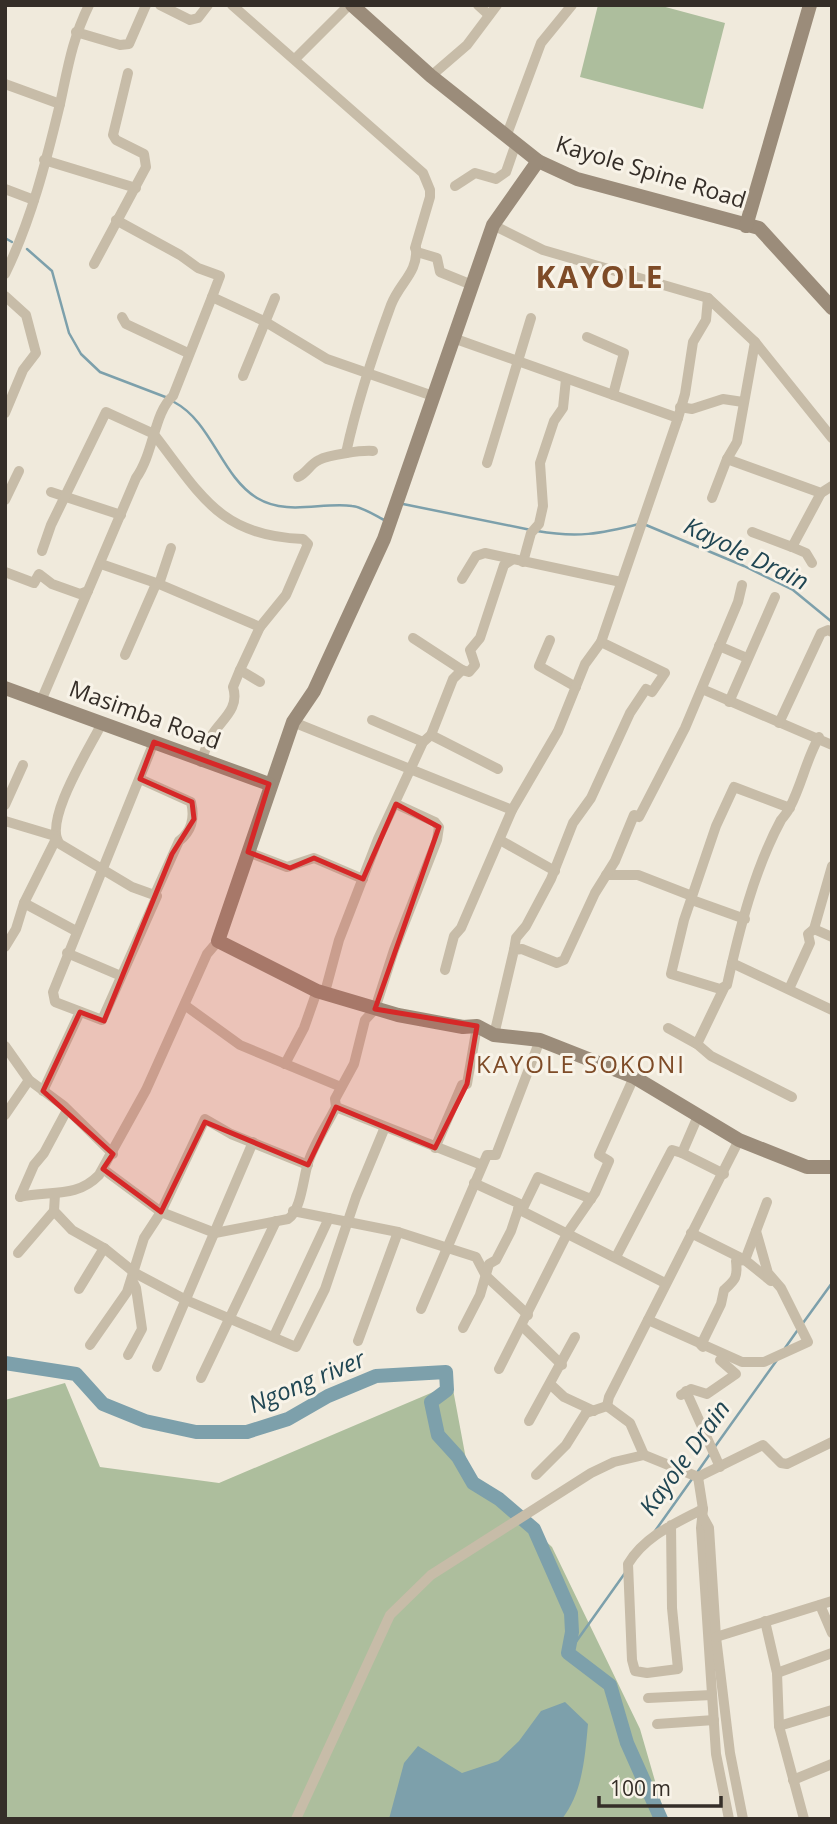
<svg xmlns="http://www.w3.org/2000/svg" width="837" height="1824" font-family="'Open Sans',sans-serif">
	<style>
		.green { fill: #adbe9d }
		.water { fill: #7da0ab }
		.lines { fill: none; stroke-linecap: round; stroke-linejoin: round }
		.stream { stroke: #7da0ab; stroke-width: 2.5 }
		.river { stroke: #7da0ab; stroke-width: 14 }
		.street { stroke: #c7bca8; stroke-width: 10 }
		.secondary { stroke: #9b8c7a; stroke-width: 14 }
		.marked { fill: #d62828; fill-opacity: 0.2; stroke: #d62828; stroke-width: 5; stroke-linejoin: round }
		.labels { text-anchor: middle; stroke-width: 6; stroke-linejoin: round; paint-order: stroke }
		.street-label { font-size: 23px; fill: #352e28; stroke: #f8f3e8 }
		.water-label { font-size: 24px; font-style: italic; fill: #204653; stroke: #f8f3e8 }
		.neighbourhood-label { font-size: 24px; letter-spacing: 2px; fill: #7e4b27; stroke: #f8f3e8 }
		.district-label { font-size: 30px; font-weight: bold; letter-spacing: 2px; fill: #7e4b27; stroke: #f8f3e8 }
	</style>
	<rect width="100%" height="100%" fill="#f0eadc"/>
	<!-- green -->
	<g class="green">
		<path d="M598 5H658L725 23 703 109 580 77Z"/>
		<path d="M65 1383 100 1467 219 1483 452 1384 468 1470 552 1547 640 1729 666 1819H5V1400Z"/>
	</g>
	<!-- water -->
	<path class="water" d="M565 1702 588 1724C585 1756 583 1792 562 1819H389L404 1763 418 1746 462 1773 498 1761 519 1741 541 1711Z"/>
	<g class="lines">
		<!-- stream -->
		<g class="stream">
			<path d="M5 238 12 242"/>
			<path d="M27 249 52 271 69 333 81 354 100 372 168 398"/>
			<path d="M174 402C212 422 221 476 257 498 287 516 321 502 352 506 363 507 376 516 386 521"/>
			<path d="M403 504 531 530"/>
			<path d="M646 525 744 566 793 590 832 622"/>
			<path d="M537 531C577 538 600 534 639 524"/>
			<path d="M803 1323 832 1283"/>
			<path d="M785 1348 797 1331"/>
			<path d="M714 1448 777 1360"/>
			<path d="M696 1474 710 1454"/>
			<path d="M655 1531 692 1479"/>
			<path d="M568 1653 625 1573"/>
		</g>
		<!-- river -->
		<path class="river" d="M5 1363 76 1374 103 1404 145 1421 196 1432H247L288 1419 328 1396 376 1376 446 1372 447 1390 431 1402 438 1435 458 1457 473 1483 499 1499 534 1529 571 1613 572 1632 568 1653 610 1685 627 1743 661 1819"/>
		<!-- street -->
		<g class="street">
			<path d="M160 5 190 20 198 18 208 5"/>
			<path d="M232 5 423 173 430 190V197L415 248 417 252 437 258 440 272 472 285"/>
			<path d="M478 5 489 15"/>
			<path d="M76 32 120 45 129 44 146 5"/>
			<path d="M295 59 349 5"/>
			<path d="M431 76 467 45 497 5"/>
			<path d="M5 84 60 104"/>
			<path d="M506 137 541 43 572 5"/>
			<path d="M44 160 136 188"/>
			<path d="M455 186 475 173 496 179 506 172 515 146"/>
			<path d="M5 189 34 200"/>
			<path d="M116 220 180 255 198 268 220 276 212 297 264 321 327 359 433 396"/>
			<path d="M493 225 543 250 708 298 755 342 832 438"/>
			<path d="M94 264 146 167 144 154 116 140 113 135 128 73"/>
			<path d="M5 274C31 221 46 162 60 104 68 67 72 40 89 5"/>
			<path d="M5 296 26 315 36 353 23 370 5 413"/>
			<path d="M122 317 126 324 188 353"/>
			<path d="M587 337 624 353 613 395"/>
			<path d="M453 338 678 418"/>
			<path d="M243 376 275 298"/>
			<path d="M680 407 692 409 723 399 743 402"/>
			<path d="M156 437C202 497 221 536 303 539L308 544 286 595 260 627"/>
			<path d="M346 453C357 402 373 354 391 305 400 282 418 273 416 248"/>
			<path d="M727 459 737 442 755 342"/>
			<path d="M487 463 531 318"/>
			<path d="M298 477C307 473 310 464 319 460 328 455 362 450 373 451"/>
			<path d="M51 492 121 515"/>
			<path d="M712 498 727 459 821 493 832 486"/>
			<path d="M5 500 19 471"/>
			<path d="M752 532 792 547"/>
			<path d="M42 551 51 525 106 412 154 434"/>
			<path d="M523 562 531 533 539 524 543 506 540 463 554 421 563 408 566 379"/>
			<path d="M812 563 806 553 792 547 821 493"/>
			<path d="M101 564 159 584 260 627 240 670 260 682"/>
			<path d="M5 572 34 583 39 574 52 584 80 594 88 591"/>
			<path d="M462 579 476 556 485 553 621 582"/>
			<path d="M159 584 171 548"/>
			<path d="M413 638 462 670"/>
			<path d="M550 640 539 666 576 687"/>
			<path d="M719 646 747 658"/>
			<path d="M125 655 156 584"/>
			<path d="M702 689 832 745"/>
			<path d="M41 701 136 478C154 453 154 412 173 396L212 297"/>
			<path d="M729 702 775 597"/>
			<path d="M372 720 423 742"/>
			<path d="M293 722 512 810"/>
			<path d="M779 723 821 633 828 630 832 632"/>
			<path d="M101 725C89 749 42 823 60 844L132 887 157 896 102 1020 55 1002 53 992 154 742"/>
			<path d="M431 735 498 769"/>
			<path d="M201 762C204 753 207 743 212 735 221 720 240 709 233 687L240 670"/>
			<path d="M140 779 191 802C195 818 192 831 179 841L155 894"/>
			<path d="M5 805 23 765"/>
			<path d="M790 808 734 787 716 826 684 920 671 974 720 989 727 985C739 931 754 870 781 820 784 816 788 812 790 807 802 784 806 760 819 737"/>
			<path d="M5 821 55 836"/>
			<path d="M500 840 555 871"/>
			<path d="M248 852 287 867 314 858 363 879"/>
			<path d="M606 875H638L692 896"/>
			<path d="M692 900 745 919"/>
			<path d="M24 903 56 839"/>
			<path d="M814 929 832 937"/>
			<path d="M5 947 16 929 24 903 76 931"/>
			<path d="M514 950 516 938 526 926 551 879 573 823 591 798 630 713 646 689 652 692 665 673 601 642"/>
			<path d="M67 953 121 976"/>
			<path d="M732 963 832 1010"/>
			<path d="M445 970 454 936 461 928 512 810 558 731 585 664 601 642 678 418 685 394 693 342 706 320 708 298"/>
			<path d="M789 989 810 943 808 934 814 929 832 866"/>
			<path d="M325 992 339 940 378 839 423 742 431 735 453 679 462 670 469 672 475 665 470 650 480 638 504 565 513 559"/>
			<path d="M186 1006 240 1045 341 1087"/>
			<path d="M668 1028 697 1044 711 1056 792 1097"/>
			<path d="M494 1035 514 950 522 949 557 963 564 960 595 893 615 861 634 815 639 817 685 728 738 602 742 585"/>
			<path d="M697 1044 724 988"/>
			<path d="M5 1046 29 1080 64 1106 113 1154"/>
			<path d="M285 1064 304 1028 317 991"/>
			<path d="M43 1091 80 1012"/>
			<path d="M336 1107 482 1165"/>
			<path d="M5 1115 29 1080"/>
			<path d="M435 1148 462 1085 467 1084 477 1026"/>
			<path d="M682 1153 724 1174"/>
			<path d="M103 1169 161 1212 215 1233 288 1219C301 1211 303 1179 308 1163 314 1144 327 1125 336 1107L335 1099 354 1064 365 1020 375 1009 394 950 437 840 439 827 435 822 396 804"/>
			<path d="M55 1194 54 1211 72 1230 104 1248 135 1273 186 1300 296 1347 325 1289 356 1197 385 1127"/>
			<path d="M20 1197C49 1190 76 1199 99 1175L146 1090 207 954 218 941"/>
			<path d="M20 1197 34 1165 44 1153 67 1110"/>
			<path d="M518 1209 665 1283"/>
			<path d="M522 1210 538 1177 591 1199"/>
			<path d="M293 1211 398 1232 476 1257 486 1276 528 1315"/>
			<path d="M691 1233 745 1260 771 1281"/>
			<path d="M18 1253 54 1211"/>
			<path d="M616 1257 672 1150 682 1153 698 1116"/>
			<path d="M79 1289 104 1248"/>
			<path d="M421 1309 487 1155H496L540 1040"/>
			<path d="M648 1320 742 1362H764L808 1342 781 1288 768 1273 756 1231"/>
			<path d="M522 1326 562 1365"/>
			<path d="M463 1328 480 1295 489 1264 496 1260 511 1231 520 1204 474 1183"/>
			<path d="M274 1336 329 1218"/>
			<path d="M358 1341 398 1232"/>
			<path d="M90 1345 127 1292 144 1238 161 1212 205 1119 231 1134 308 1165"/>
			<path d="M703 1347 701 1345 721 1304 724 1290C735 1280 738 1278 736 1261L745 1260 767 1202"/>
			<path d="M128 1355 142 1329 136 1288 132 1280"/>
			<path d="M157 1367 253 1142"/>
			<path d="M499 1369 568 1232 595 1193 609 1161 599 1155 634 1077"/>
			<path d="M201 1378 276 1221"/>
			<path d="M550 1384 564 1397 594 1411"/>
			<path d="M686 1391 720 1467"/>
			<path d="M681 1395 691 1389 707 1394 736 1374 720 1360"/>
			<path d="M607 1406 609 1397 739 1140"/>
			<path d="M607 1406 630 1423 644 1455"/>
			<path d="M529 1421 575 1337"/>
			<path d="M536 1475 566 1445 586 1413 607 1406"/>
			<path d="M698 1477 703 1509 701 1528 716 1754 729 1819"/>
			<path d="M703 1517 709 1528 716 1637 730 1753 743 1819"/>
			<path d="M671 1525 672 1608 678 1669 647 1673 635 1671 632 1660 628 1564C645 1536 674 1524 703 1509"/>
			<path d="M820 1605 832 1633"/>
			<path d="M765 1621 777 1673 779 1726 804 1819"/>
			<path d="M716 1637 832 1601"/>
			<path d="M777 1673 832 1653"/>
			<path d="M648 1698 712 1695"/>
			<path d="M657 1724 714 1720"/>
			<path d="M779 1726 832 1710"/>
			<path d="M793 1780 832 1764"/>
			<path d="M296 1819 390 1615 431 1575 591 1473 614 1462 644 1455 698 1477 763 1445 781 1463 787 1464 832 1442"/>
		</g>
		<!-- secondary -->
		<g class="secondary">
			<path d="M352 5 431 76 538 161 577 179 759 228 832 308"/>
			<path d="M538 161 493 225 384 539 314 691 293 722 218 941 317 991 398 1015 463 1027 477 1026 494 1035 540 1040 634 1077 739 1140 807 1167H832"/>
			<path d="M746 226 810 5"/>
			<path d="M5 688 269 784"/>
		</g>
	</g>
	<!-- marked area -->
	<path class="marked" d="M154 742 269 784 248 852 290 868 314 858 363 879 396 804 439 827 375 1009 477 1026 467 1084 435 1148 336 1107 308 1165 205 1122 161 1212 103 1169 113 1154 43 1091 80 1012 104 1021 172 854 194 819 192 802 140 779Z"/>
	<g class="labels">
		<!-- street labels -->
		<g class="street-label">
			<text transform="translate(651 172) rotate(17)" y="8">Kayole Spine Road</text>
			<text transform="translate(145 715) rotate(20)" y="8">Masimba Road</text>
		</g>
		<!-- water labels -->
		<g class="water-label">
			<text transform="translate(746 554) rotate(26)" y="8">Kayole Drain</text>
			<text transform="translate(307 1382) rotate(-23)" y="8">Ngong river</text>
			<text transform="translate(685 1458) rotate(-54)" y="8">Kayole Drain</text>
		</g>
		<!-- neighbourhood labels -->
		<g class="neighbourhood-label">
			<text x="581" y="1073">KAYOLE SOKONI</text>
		</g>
		<!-- district labels -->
		<g class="district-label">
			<text x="600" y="288">KAYOLE</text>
		</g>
	</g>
	<!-- border -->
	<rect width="837" height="1824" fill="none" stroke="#352e28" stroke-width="14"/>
	<!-- scale -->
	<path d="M599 1796v10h122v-10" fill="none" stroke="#352e28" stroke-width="3.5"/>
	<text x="610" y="1796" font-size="21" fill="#352e28" stroke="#f8f3e8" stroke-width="5" paint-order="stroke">100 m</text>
</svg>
